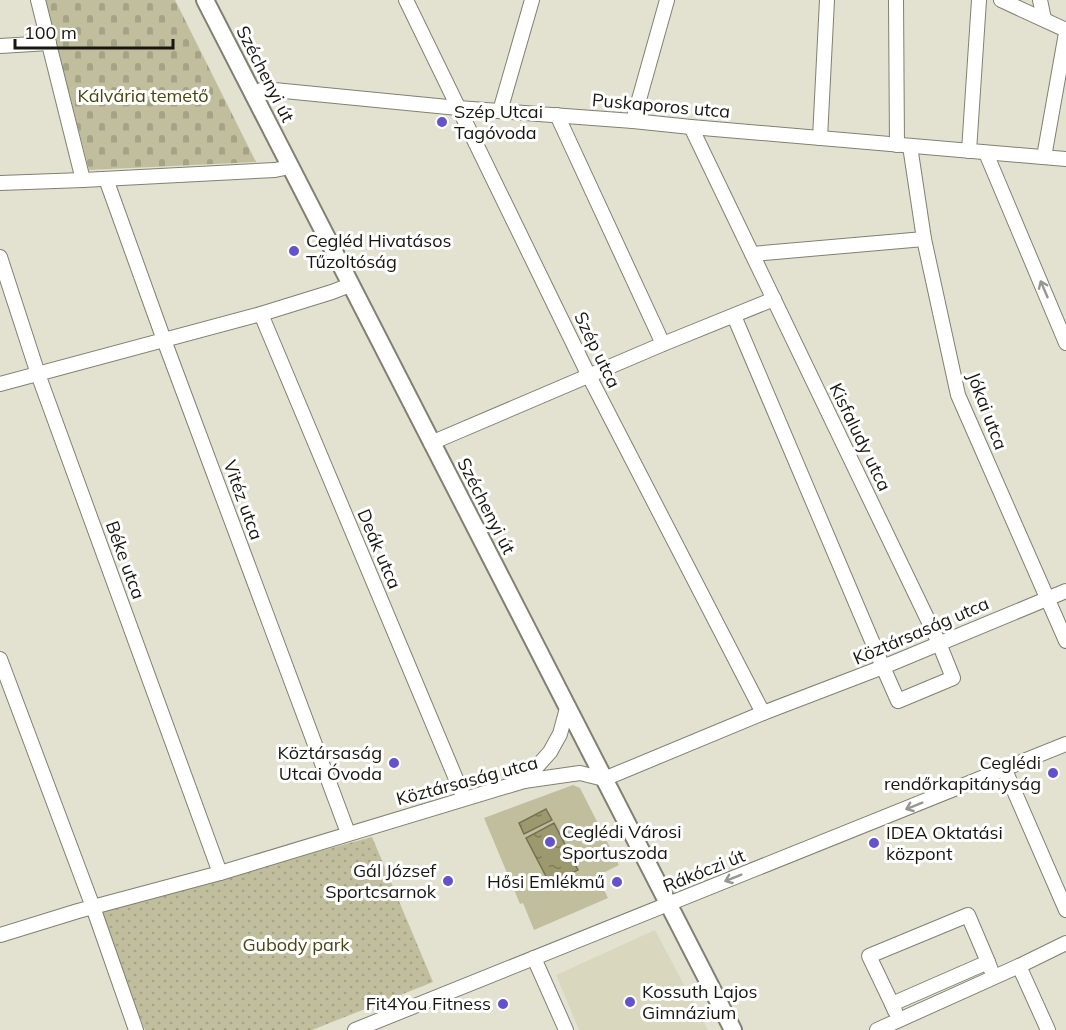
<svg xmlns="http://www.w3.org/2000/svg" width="1066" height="1030" font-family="Mulish,sans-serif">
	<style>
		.built { fill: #d9d8bf }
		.cemetery { fill: url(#cemetery-stones) }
		.park { fill: url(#park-dots) }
		.pitch { fill: #c0be9c }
		.water { fill: url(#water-ripples); stroke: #747252; stroke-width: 1.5 }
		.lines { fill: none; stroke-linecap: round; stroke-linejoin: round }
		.minor-casing { stroke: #818171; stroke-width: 16 }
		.major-casing { stroke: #818171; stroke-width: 20 }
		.minor { stroke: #fff; stroke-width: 14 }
		.major { stroke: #fff; stroke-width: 16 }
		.oneway { stroke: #979693 }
		.poi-dot { fill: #6352cb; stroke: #fff; stroke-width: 2 }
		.labels { text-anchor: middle; stroke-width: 6; stroke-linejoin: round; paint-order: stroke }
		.street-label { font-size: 18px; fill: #171610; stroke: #fff }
		.park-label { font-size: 18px; fill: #494510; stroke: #fff }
		.poi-label { font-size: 18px; fill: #171610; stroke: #fff; text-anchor: start }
	</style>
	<defs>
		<pattern id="cemetery-stones" width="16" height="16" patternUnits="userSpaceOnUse" patternTransform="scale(1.5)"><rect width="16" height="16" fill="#c0be9c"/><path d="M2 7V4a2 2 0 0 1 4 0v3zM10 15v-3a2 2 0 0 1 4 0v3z" fill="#a4a385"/></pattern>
		<pattern id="park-dots" width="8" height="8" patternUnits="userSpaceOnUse" patternTransform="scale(1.5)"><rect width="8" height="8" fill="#c0be9c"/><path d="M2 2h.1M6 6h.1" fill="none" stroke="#a4a385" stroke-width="1.8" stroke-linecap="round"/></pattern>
		<pattern id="water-ripples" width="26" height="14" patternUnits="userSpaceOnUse" patternTransform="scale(1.5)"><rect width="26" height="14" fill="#9c996e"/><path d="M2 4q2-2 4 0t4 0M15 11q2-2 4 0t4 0" fill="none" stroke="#7e7c59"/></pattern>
	</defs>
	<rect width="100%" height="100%" fill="#e3e2d1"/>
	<!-- built -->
	<path class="built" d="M655 930 708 1030H579L556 975Z"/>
	<!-- cemetery -->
	<path class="cemetery" d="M45 0H175L256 162 89 170Z"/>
	<!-- park -->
	<path class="park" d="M372 837 433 982 312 1030H145L98 910Z"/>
	<!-- pitch -->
	<path class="pitch" d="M573 785 580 788 619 865 597 876 608 898 534 930 523 903 520 904 484 818Z"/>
	<!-- water -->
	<g class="water">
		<path d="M546 809 552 820 524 834 519 823Z"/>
		<path d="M554 823 578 870 550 884 526 838Z"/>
	</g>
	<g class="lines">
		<!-- minor casing -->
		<g class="minor-casing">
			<g id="minor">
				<path d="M38 0 83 180"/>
				<path d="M406 0 589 376 763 713"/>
				<path d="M896 0 897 145"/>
				<path d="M1001 0 1066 30"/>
				<path d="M1040 0 1044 19"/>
				<path d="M0 46 49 43"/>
				<path d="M253 93 264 89 458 108 633 121 691 127 1066 159"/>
				<path d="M500 111 532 0"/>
				<path d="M557 115 663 344"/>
				<path d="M633 121 667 0"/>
				<path d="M691 127 939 643 953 678 898 701 883 667 734 316"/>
				<path d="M820 138 827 0"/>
				<path d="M910 146 924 239 958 395 1066 641"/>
				<path d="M969 151 979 0"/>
				<path d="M986 153 1066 343"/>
				<path d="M1044 157 1066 33"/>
				<path d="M106 179 164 340 348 833"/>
				<path d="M0 183 83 180 275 170 290 167"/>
				<path d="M752 254 924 239"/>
				<path d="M0 257 38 374 220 873"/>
				<path d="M261 314 464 798"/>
				<path d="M0 384 261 314 332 292 350 285"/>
				<path d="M431 443 663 344 774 299"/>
				<path d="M0 659 93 907 136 1030"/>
				<path d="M1005 770 1066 910"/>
				<path d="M524 781 550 752 560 734 567 708"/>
				<path d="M0 935 78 911 220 873 524 781 580 773 604 779 763 713 883 667 1066 591"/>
				<path d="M534 958 566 1030"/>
				<path d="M1019 966 1048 1030"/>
				<path d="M892 1004 869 956 968 915 988 962"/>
				<path d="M895 1011 892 1004 988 962 991 970"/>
				<path d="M355 1030 1066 744"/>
				<path d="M877 1030 1019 966 1066 943"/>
			</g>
		</g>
		<!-- major casing -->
		<g class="major-casing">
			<path id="major" d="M205 0 733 1030"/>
		</g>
		<!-- minor -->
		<use href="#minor" class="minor"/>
		<!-- major -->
		<use href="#major" class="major"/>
	</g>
	<!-- one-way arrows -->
	<defs><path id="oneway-shaft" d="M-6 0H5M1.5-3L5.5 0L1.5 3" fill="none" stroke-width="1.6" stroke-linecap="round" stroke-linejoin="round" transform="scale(1.5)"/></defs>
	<g class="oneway">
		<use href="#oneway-shaft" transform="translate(1044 289) rotate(-113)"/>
		<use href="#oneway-shaft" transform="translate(914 806) rotate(158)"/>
		<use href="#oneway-shaft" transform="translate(733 878) rotate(158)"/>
	</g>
	<!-- markers -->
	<g class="poi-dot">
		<circle cx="442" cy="122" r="6"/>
		<circle cx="294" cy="251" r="6"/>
		<circle cx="394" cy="763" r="6"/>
		<circle cx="1053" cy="773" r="6"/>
		<circle cx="550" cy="842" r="6"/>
		<circle cx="874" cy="843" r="6"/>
		<circle cx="448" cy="881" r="6"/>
		<circle cx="617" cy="882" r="6"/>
		<circle cx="630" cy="1002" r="6"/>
		<circle cx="503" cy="1004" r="6"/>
	</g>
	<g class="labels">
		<!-- street labels -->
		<g class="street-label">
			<text transform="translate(265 74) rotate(63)" y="6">Széchenyi út</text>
			<text transform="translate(661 106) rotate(5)" y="6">Puskaporos utca</text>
			<text transform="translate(597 350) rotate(64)" y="6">Szép utca</text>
			<text transform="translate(987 411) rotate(69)" y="6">Jókai utca</text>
			<text transform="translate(860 437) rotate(64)" y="6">Kisfaludy utca</text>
			<text transform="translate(243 500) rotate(70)" y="6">Vitéz utca</text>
			<text transform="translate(486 506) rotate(63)" y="6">Széchenyi út</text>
			<text transform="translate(379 549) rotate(67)" y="6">Deák utca</text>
			<text transform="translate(125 560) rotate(70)" y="6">Béke utca</text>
			<text transform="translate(921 631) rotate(-23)" y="6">Köztársaság utca</text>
			<text transform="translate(467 781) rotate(-15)" y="6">Köztársaság utca</text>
			<text transform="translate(704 871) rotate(-22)" y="6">Rákóczi út</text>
		</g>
		<!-- park labels -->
		<g class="park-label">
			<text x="143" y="102">Kálvária temető</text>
			<text x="296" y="951">Gubody park</text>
		</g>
		<!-- poi labels -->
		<g class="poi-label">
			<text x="454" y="118">Szép Utcai<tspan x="454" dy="21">Tagóvoda</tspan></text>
			<text x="306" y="247">Cegléd Hivatásos<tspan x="306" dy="21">Tűzoltóság</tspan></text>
			<text x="382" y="759" text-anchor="end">Köztársaság<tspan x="382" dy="21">Utcai Óvoda</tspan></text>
			<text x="1041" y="769" text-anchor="end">Ceglédi<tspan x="1041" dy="21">rendőrkapitányság</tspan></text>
			<text x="562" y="838">Ceglédi Városi<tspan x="562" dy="21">Sportuszoda</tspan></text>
			<text x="886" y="839">IDEA Oktatási<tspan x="886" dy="21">központ</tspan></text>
			<text x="436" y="877" text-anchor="end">Gál József<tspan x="436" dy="21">Sportcsarnok</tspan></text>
			<text x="605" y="888" text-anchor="end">Hősi Emlékmű</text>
			<text x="642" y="998">Kossuth Lajos<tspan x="642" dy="21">Gimnázium</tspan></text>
			<text x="491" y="1010" text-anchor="end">Fit4You Fitness</text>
		</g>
	</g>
	<!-- scale -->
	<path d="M15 39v9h158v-9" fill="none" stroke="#171610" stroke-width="3"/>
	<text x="24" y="39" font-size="18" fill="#171610" stroke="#ffffff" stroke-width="4.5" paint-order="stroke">100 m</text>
</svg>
